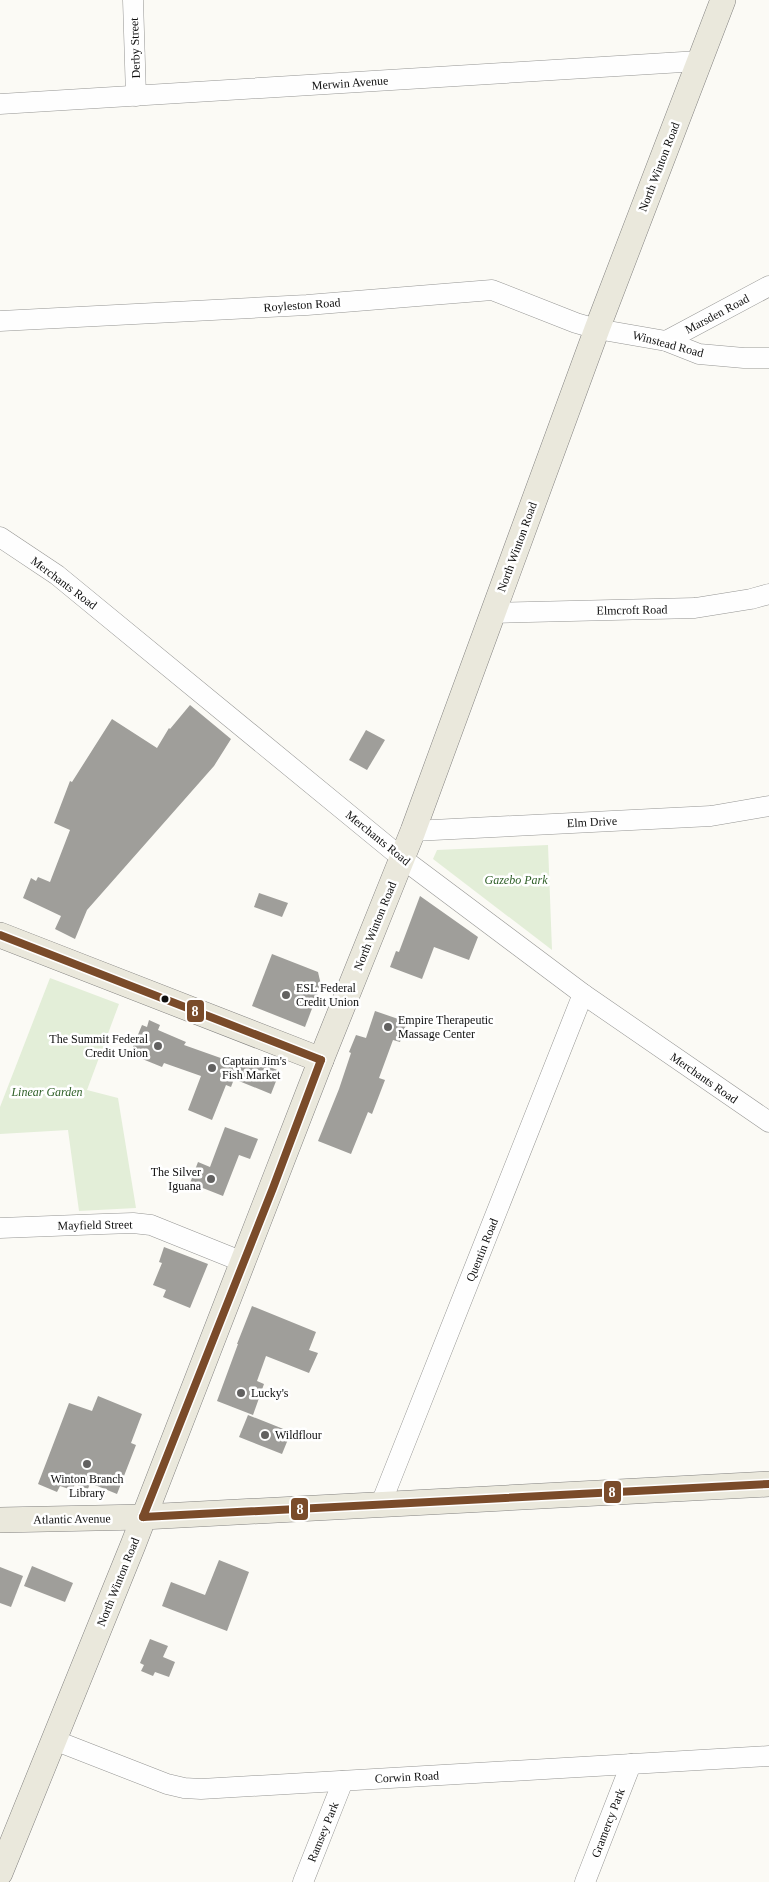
<svg xmlns="http://www.w3.org/2000/svg" width="769" height="1882" font-family="'Times New Roman',serif">
	<style>
		.green { fill: #e3eed8 }
		.building { fill: #9f9e9a }
		.lines { fill: none; stroke-linecap: round; stroke-linejoin: round }
		.minor-casing { stroke: #959593; stroke-width: 21 }
		.major-casing { stroke: #838280; stroke-width: 26 }
		.minor { stroke: #fefefe; stroke-width: 20 }
		.major { stroke: #eae8dc; stroke-width: 25 }
		.bus-1-casing { stroke: #fff; stroke-width: 11 }
		.bus-1 { stroke: #7a4b2a; stroke-width: 8 }
		.poi-dot { fill: #626160; stroke: #fff; stroke-width: 2 }
		.bus-dot { fill: #0f0f0f; stroke: #fff; stroke-width: 2 }
		.labels { text-anchor: middle; stroke-width: 5; stroke-linejoin: round; paint-order: stroke }
		.street-label { font-size: 12px; fill: #0f0f0f; stroke: #fff }
		.park-label { font-size: 12px; font-style: italic; fill: #2e5f27; stroke: #fff }
		.poi-label { font-size: 12px; fill: #0f0f0f; stroke: #fff; text-anchor: start }
		.line-badge { stroke: #fff; stroke-width: 2 }
		.badge-label { font-size: 14px; text-anchor: middle; font-weight: bold; fill: #fff }
	</style>
	<rect width="100%" height="100%" fill="#fbfaf5"/>
	<!-- green -->
	<g class="green">
		<path d="M548 845 552 950 433 859 437 850Z"/>
		<path d="M50 978 119 1004 87 1090 118 1098 136 1208 79 1211 68 1130 0 1134V1107Z"/>
	</g>
	<!-- building -->
	<g class="building">
		<path d="M190 705 231 739 214 766 87 910 75 939 55 929 61 916 23 898 31 878 36 881 38 877 50 882 70 830 54 823 70 781 72 782 112 719 157 748 169 728 170 729Z"/>
		<path d="M366 730 385 740 367 770 349 760Z"/>
		<path d="M259 893 288 903 282 917 254 907Z"/>
		<path d="M420 896 478 937 469 960 434 947 422 979 390 967 396 951 399 952Z"/>
		<path d="M272 954 318 972 321 985 305 1027 252 1006Z"/>
		<path d="M375 1011 407 1022 400 1042 393 1040 379 1078 385 1080 372 1114 368 1112 351 1154 318 1141 339 1089 351 1053 349 1052 356 1035 366 1038Z"/>
		<path d="M149 1020 160 1025 158 1030 186 1042 184 1045 246 1067 249 1059 280 1071 271 1094 234 1079 231 1087 226 1085 212 1120 188 1110 201 1076 164 1063 162 1067 130 1054 142 1025 147 1027Z"/>
		<path d="M225 1127 258 1139 250 1159 239 1155 223 1196 190 1183 198 1162 210 1167Z"/>
		<path d="M164 1247 208 1264 190 1308 163 1297 166 1290 153 1285 162 1263 159 1262Z"/>
		<path d="M252 1306 316 1332 309 1350 318 1353 309 1373 266 1356 257 1381 264 1384 253 1415 217 1401 238 1344H237Z"/>
		<path d="M98 1396 142 1414 131 1443 136 1445 117 1494 90 1483 88 1489 75 1484 72 1490 60 1486 57 1492 38 1484 69 1403 92 1411Z"/>
		<path d="M248 1415 291 1432 282 1454 239 1437Z"/>
		<path d="M219 1560 249 1572 227 1631 162 1606 171 1582 205 1595Z"/>
		<path d="M32 1566 73 1583 65 1602 24 1586Z"/>
		<path d="M0 1567 23 1576 11 1607 0 1603Z"/>
		<path d="M150 1639 168 1646 163 1657 175 1662 169 1677 155 1672 153 1676 141 1671 144 1665 140 1663Z"/>
	</g>
	<g class="lines">
		<!-- minor casing -->
		<g class="minor-casing">
			<g id="minor">
				<path d="M133 0 136 96"/>
				<path d="M0 104 699 61"/>
				<path d="M0 321 307 305 492 290 576 323 597 329 666 341 699 354 744 358H769"/>
				<path d="M666 341 769 286"/>
				<path d="M0 537 57 575 403 859 583 994 769 1122"/>
				<path d="M492 613 695 608 751 599 769 594"/>
				<path d="M413 831 711 816 769 806"/>
				<path d="M0 1228 103 1224 133 1223 151 1225 243 1262"/>
				<path d="M380 1506 583 994"/>
				<path d="M54 1740 167 1784 184 1788 201 1789 769 1756"/>
				<path d="M303 1882 343 1781"/>
				<path d="M585 1882 631 1764"/>
			</g>
		</g>
		<!-- major casing -->
		<g class="major-casing">
			<g id="major">
				<path d="M0 935 321 1060"/>
				<path d="M0 1520 143 1517 769 1484"/>
				<path d="M0 1873 133 1545 321 1060 413 831 597 329 723 0"/>
			</g>
		</g>
		<!-- minor -->
		<use href="#minor" class="minor"/>
		<!-- major -->
		<use href="#major" class="major"/>
		<!-- bus-1 casing -->
		<g class="bus-1-casing">
			<g id="bus-1">
				<path d="M0 935 321 1060"/>
				<path d="M143 1517 769 1484"/>
				<path d="M143 1517 273 1188 321 1060"/>
			</g>
		</g>
		<!-- bus-1 -->
		<use href="#bus-1" class="bus-1"/>
	</g>
	<!-- markers -->
	<g class="poi-dot">
		<circle cx="286" cy="995" r="5"/>
		<circle cx="388" cy="1027" r="5"/>
		<circle cx="158" cy="1046" r="5"/>
		<circle cx="212" cy="1068" r="5"/>
		<circle cx="211" cy="1179" r="5"/>
		<circle cx="241" cy="1393" r="5"/>
		<circle cx="265" cy="1435" r="5"/>
		<circle cx="87" cy="1464" r="5"/>
	</g>
	<circle class="bus-dot" cx="165" cy="999" r="4.5"/>
	<g class="labels">
		<!-- street labels -->
		<g class="street-label">
			<text transform="translate(135 48) rotate(-92)" y="4">Derby Street</text>
			<text transform="translate(350 83) rotate(-4)" y="4">Merwin Avenue</text>
			<text transform="translate(659 167) rotate(-69)" y="4">North Winton Road</text>
			<text transform="translate(302 305) rotate(-4)" y="4">Royleston Road</text>
			<text transform="translate(717 314) rotate(-28)" y="4">Marsden Road</text>
			<text transform="translate(668 344) rotate(15)" y="4">Winstead Road</text>
			<text transform="translate(517 547) rotate(-70)" y="4">North Winton Road</text>
			<text transform="translate(64 583) rotate(37)" y="4">Merchants Road</text>
			<text transform="translate(632 610) rotate(-1)" y="4">Elmcroft Road</text>
			<text transform="translate(592 822) rotate(-3)" y="4">Elm Drive</text>
			<text transform="translate(378 838) rotate(39)" y="4">Merchants Road</text>
			<text transform="translate(375 926) rotate(-68)" y="4">North Winton Road</text>
			<text transform="translate(704 1078) rotate(35)" y="4">Merchants Road</text>
			<text transform="translate(95 1225) rotate(-1)" y="4">Mayfield Street</text>
			<text transform="translate(482 1250) rotate(-68)" y="4">Quentin Road</text>
			<text transform="translate(72 1519) rotate(-1)" y="4">Atlantic Avenue</text>
			<text transform="translate(118 1582) rotate(-68)" y="4">North Winton Road</text>
			<text transform="translate(407 1777) rotate(-3)" y="4">Corwin Road</text>
			<text transform="translate(608 1823) rotate(-69)" y="4">Gramercy Park</text>
			<text transform="translate(323 1832) rotate(-68)" y="4">Ramsey Park</text>
		</g>
		<!-- park labels -->
		<g class="park-label">
			<text x="516" y="884">Gazebo Park</text>
			<text x="47" y="1096">Linear Garden</text>
		</g>
		<!-- poi labels -->
		<g class="poi-label">
			<text x="296" y="992">ESL Federal<tspan x="296" dy="14">Credit Union</tspan></text>
			<text x="398" y="1024">Empire Therapeutic<tspan x="398" dy="14">Massage Center</tspan></text>
			<text x="148" y="1043" text-anchor="end">The Summit Federal<tspan x="148" dy="14">Credit Union</tspan></text>
			<text x="222" y="1065">Captain Jim's<tspan x="222" dy="14">Fish Market</tspan></text>
			<text x="201" y="1176" text-anchor="end">The Silver<tspan x="201" dy="14">Iguana</tspan></text>
			<text x="251" y="1397">Lucky's</text>
			<text x="275" y="1439">Wildflour</text>
			<text x="87" y="1483" text-anchor="middle">Winton Branch<tspan x="87" dy="14">Library</tspan></text>
		</g>
	</g>
	<g class="line-badge">
		<rect x="186" y="999" width="19" height="24" rx="5" fill="#7a4b2a"/>
		<rect x="603" y="1480" width="19" height="24" rx="5" fill="#7a4b2a"/>
		<rect x="290" y="1497" width="19" height="24" rx="5" fill="#7a4b2a"/>
	</g>
	<g class="badge-label">
		<text x="195" y="1016">8</text>
		<text x="612" y="1497">8</text>
		<text x="300" y="1514">8</text>
	</g>
</svg>
